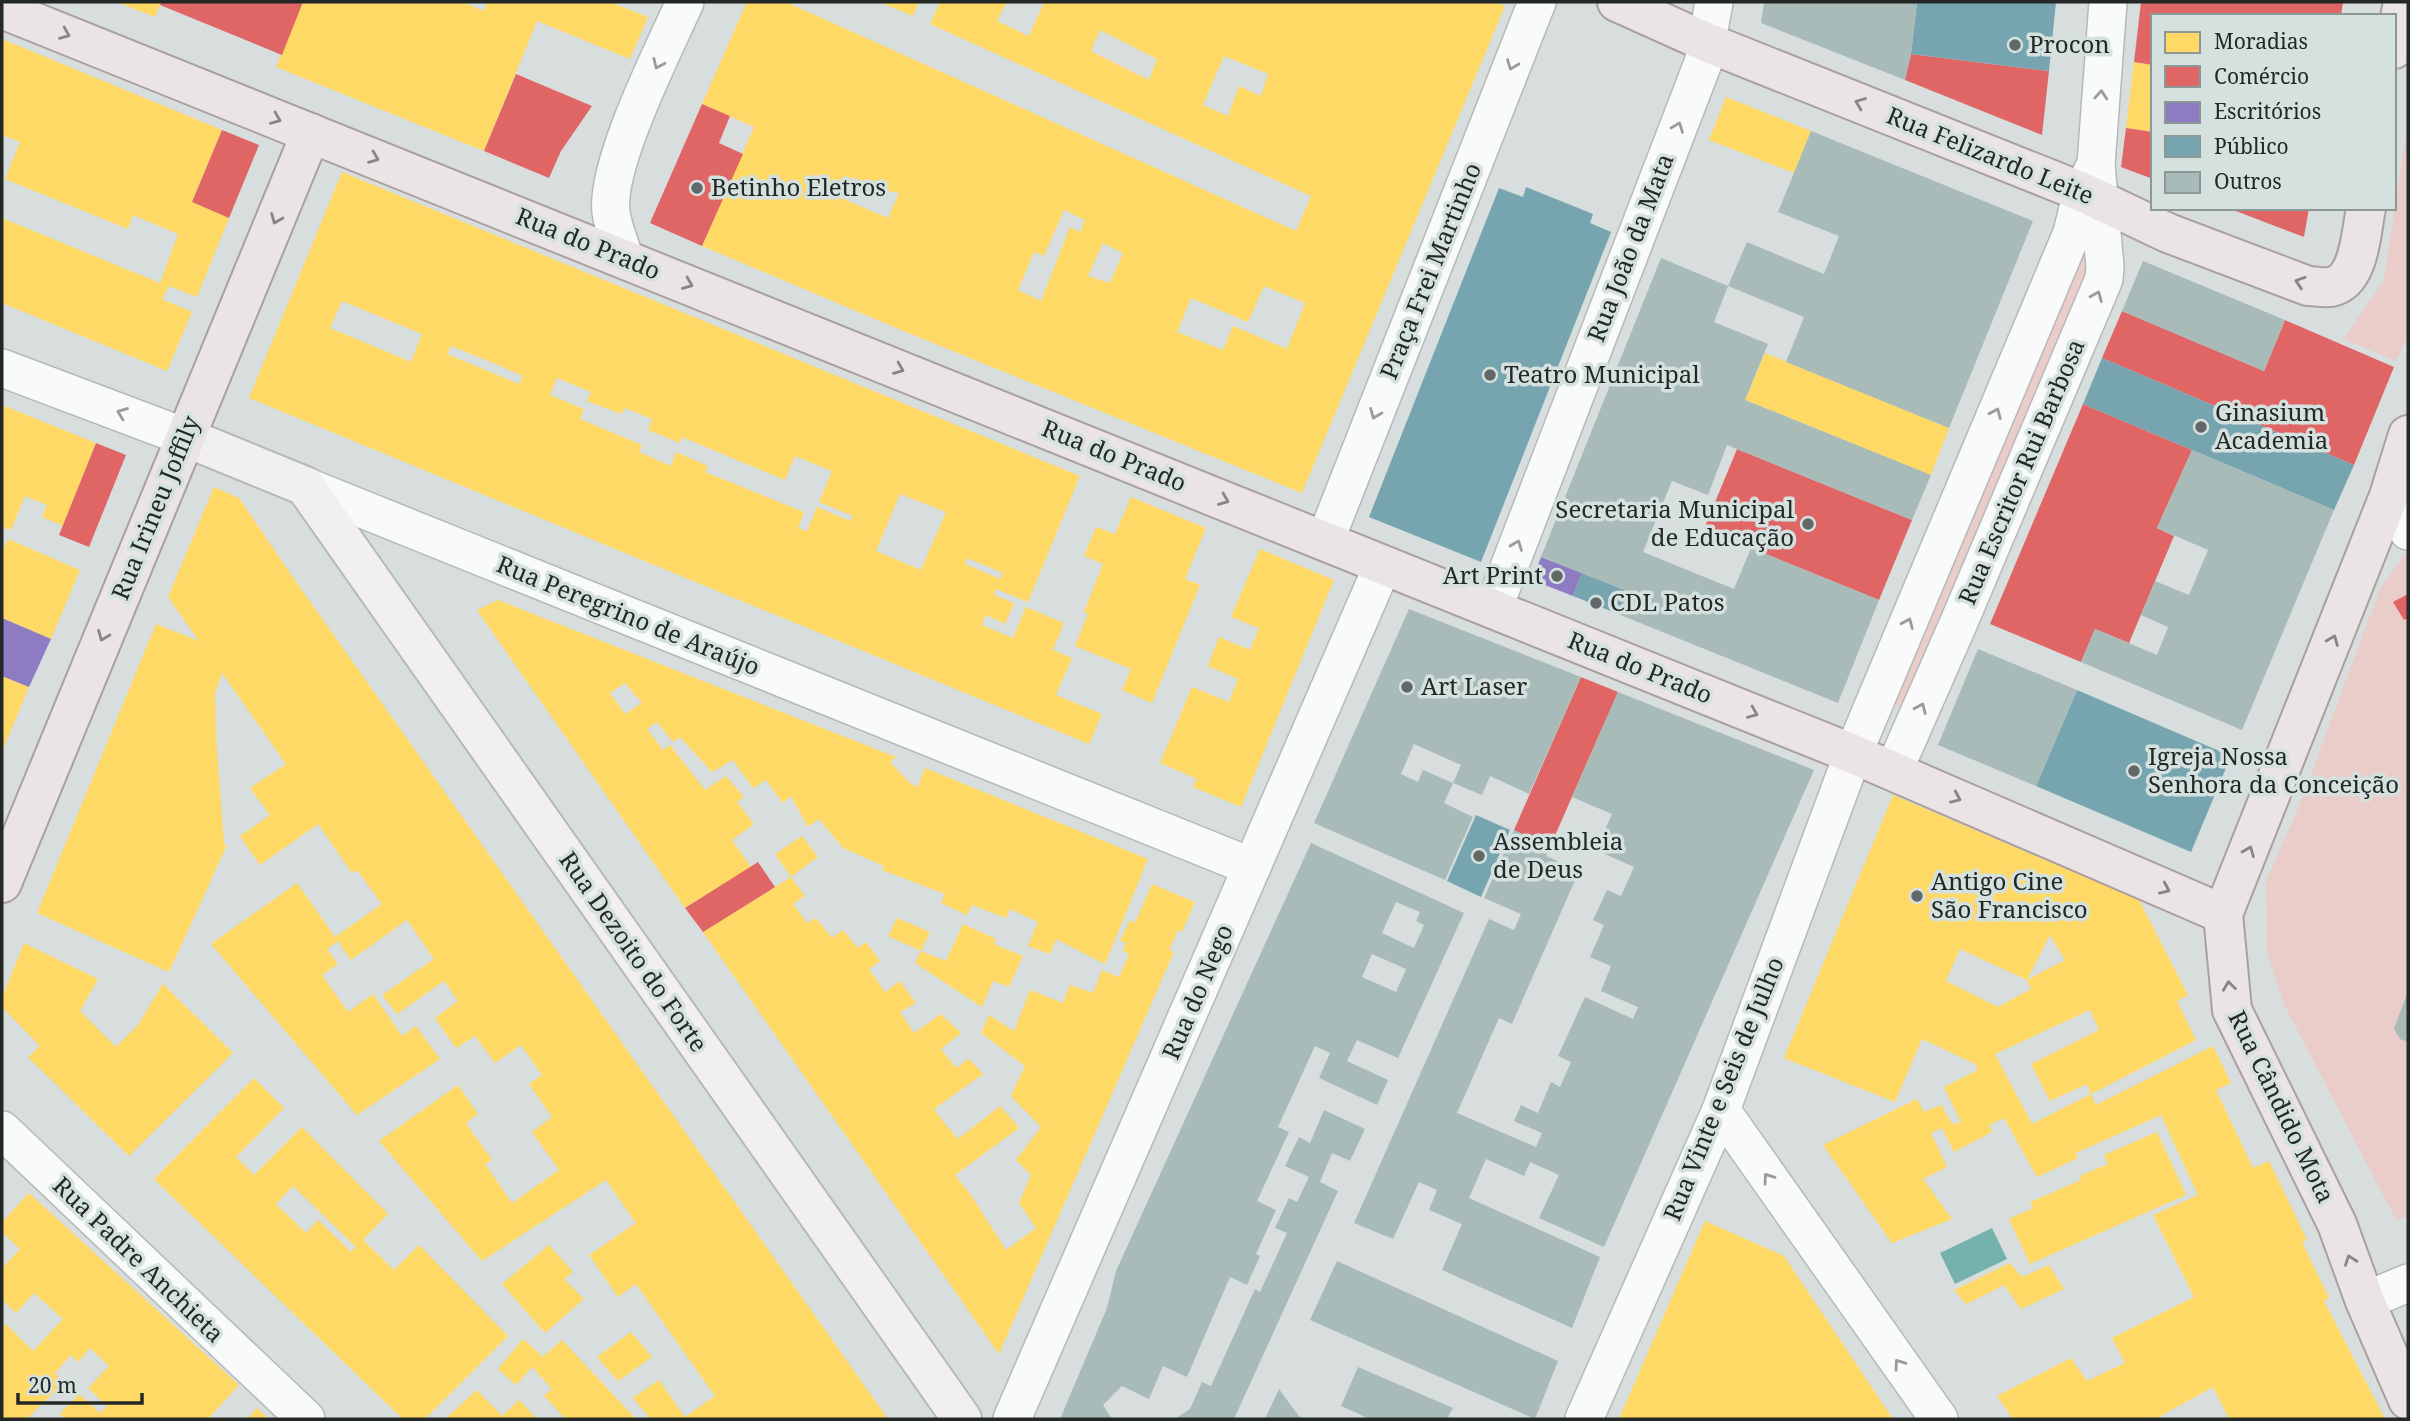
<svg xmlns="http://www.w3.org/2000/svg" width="2410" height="1421" font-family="'Noto Serif',serif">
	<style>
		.green { fill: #eaccc9 }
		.water { fill: #75b2ab }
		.homes { fill: #ffd966; fill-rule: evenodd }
		.shops { fill: #e06666 }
		.offices { fill: #8e7cc3 }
		.public { fill: #76a5af }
		.building { fill: #a8bbb9; fill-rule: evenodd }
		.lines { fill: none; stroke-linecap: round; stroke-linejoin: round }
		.minor-casing { stroke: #b5bab9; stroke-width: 40 }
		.secondary-casing { stroke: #b5bab9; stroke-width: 42 }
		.primary-casing { stroke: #aaa09f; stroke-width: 42 }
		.minor { stroke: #f9fafa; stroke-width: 37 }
		.secondary { stroke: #f2f0ef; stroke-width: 38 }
		.primary { stroke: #ebe4e4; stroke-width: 38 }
		.oneway { stroke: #878686 }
		.oneway2 { stroke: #999c9b }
		.poi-dot { fill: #626867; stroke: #d4e1df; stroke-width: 2.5 }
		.labels { text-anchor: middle; stroke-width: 7; stroke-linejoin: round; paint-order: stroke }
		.poi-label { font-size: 24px; fill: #232827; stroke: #d4e1df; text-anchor: start }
		.street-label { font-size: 24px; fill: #232827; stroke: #d4e1df }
	</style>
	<rect width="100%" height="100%" fill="#d7dedd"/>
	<!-- green -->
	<g class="green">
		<path d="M2408 121V329L2406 340 2396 361 2344 339 2384 280Z"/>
		<path d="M2077 243 2096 285 1910 712 1885 700Z"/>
		<path d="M2406 552 2408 557V1217L2396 1220 2284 1004 2267 952 2266 881 2298 809 2380 589Z"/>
	</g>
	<!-- water -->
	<path class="water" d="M1992 1228 2007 1259 1955 1284 1940 1253Z"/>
	<!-- homes -->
	<g class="homes">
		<path d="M116 2H161L155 17Z"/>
		<path d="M303 2H463L484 11 487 2H610L648 17 630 59 537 21 484 151 276 67Z"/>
		<path d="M747 2H786L1296 231 1311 196 930 24 940 2H1007L997 21 1029 36 1044 2H1495L1505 6 1302 493 901 330 702 246 754 127 702 104ZM1100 30 1157 59 1149 80 1091 51ZM1224 56 1268 74 1261 96 1239 86 1228 116 1203 105ZM852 177 883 190 899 193 888 218 841 198ZM1064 210 1085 220 1080 232 1070 227 1041 301 1018 290 1034 252 1044 256ZM1103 243 1123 253 1110 283 1088 276ZM1264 286 1305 303 1287 349 1233 326 1223 350 1177 332 1191 298 1248 322Z"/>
		<path d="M879 2H919L913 16Z"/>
		<path d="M2 39 222 130 192 202 229 218 197 297 169 286 162 299 192 312 167 371 2 303V218L160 283 178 234 133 215 128 229 5 179 20 142 2 135Z"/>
		<path d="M2134 62 2153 65V132L2126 128Z"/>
		<path d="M1726 97 1811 131 1794 173 1709 140Z"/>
		<path d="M342 172 1080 476 1028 602 996 589 994 595 1014 603 1005 624 986 615 982 625 1013 638 1026 607 1064 623 1053 650 1072 658 1056 695 1102 714 1089 744 249 398ZM342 301 422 334 411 362 330 328ZM451 346 491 362 523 376 519 384 447 354ZM557 378 591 392 587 401 621 414 625 408 652 419 648 430 680 443 682 437 785 480 795 456 832 471 819 502 853 516 850 521 817 507 807 531 798 528 804 512 705 472 708 466 676 452 671 466 639 452 642 445 580 419 584 409 550 395ZM900 494 946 512 921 570 876 551ZM967 558 1003 573 1000 579 965 564Z"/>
		<path d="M1765 353 1949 428 1931 475 1745 400Z"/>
		<path d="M2 405 96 443 63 526 42 517 47 505 25 496 11 530 2 527V482L4 476 2 475Z"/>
		<path d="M214 487 239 498 292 576 888 1419H651L633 1398 659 1380 685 1417 715 1396 636 1284 618 1297 589 1255 636 1223 606 1180 482 1261 379 1141 458 1085 478 1114 466 1123 492 1160 485 1164 512 1203 559 1170 532 1132 552 1117 529 1084 542 1075 521 1045 495 1063 475 1036 456 1048 435 1018 458 1001 444 981 397 1014 382 995 434 959 407 920 351 960 338 941 327 949 338 964 322 975 348 1012 373 994 402 1036 416 1026 440 1059 357 1115 211 944 297 883 335 937 382 904 357 870 352 873 318 824 260 865 240 836 270 815 250 788 286 764 222 673 215 693 216 735 224 844 227 845 169 972 37 913 156 624 199 641 168 597Z"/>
		<path d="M1131 497 1206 528 1185 579 1200 585 1152 703 1122 690 1131 669 1075 646 1088 614 1084 612 1103 564 1084 556 1096 527 1115 534Z"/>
		<path d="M8 539 80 570 51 639 2 618V552Z"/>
		<path d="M1260 549 1334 580 1241 807 1193 787 1197 779 1160 763 1192 687 1229 702 1238 679 1208 666 1219 637 1250 650 1259 628 1231 617Z"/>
		<path d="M498 600 896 757 890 762 910 783 918 787 925 768 1148 859 1105 964 1056 939 1050 954 1028 946 1038 922 1010 909 1006 918 972 905 967 915 941 903 945 894 882 870 884 866 843 848 819 819 808 827 791 796 783 803 766 780 753 788 733 760 712 772 680 737 673 742 657 722 647 729 663 750 670 745 705 790 726 776 744 797 737 802 754 824 732 840 751 867 685 908 477 610ZM625 683 642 703 625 714 610 693Z"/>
		<path d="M2 676 29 687 2 752Z"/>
		<path d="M1893 795 2139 900 2188 995 2177 1001 2196 1040 2091 1094 2096 1105 2213 1046 2231 1083 2216 1090 2253 1168 2269 1161 2307 1240 2302 1242 2329 1298 2324 1301 2385 1419H2229L2213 1387 2155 1419H2013L1997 1396 2071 1358 2087 1381 2125 1363 2112 1338 2194 1297 2153 1215 2198 1195 2161 1115 2076 1153 2078 1158 2037 1177 2004 1118 1989 1125 1992 1132 1954 1152 1942 1128 1931 1133 1947 1167 1923 1179 1952 1219 1892 1243 1823 1145 1917 1099 1924 1112 1941 1105 1952 1124 1961 1122 1944 1087 1978 1070 1975 1064 1922 1039 1895 1102 1784 1058ZM2050 935 2065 960 2027 980ZM1960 949 2027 980 2031 989 1998 1007 1946 981ZM2090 1010 2099 1030 2031 1064 2050 1101 2087 1084 2091 1094 2032 1124 1995 1054Z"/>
		<path d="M802 836 818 857 791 877 805 896 793 904 807 923 816 918 832 938 843 930 858 948 866 942 880 961 869 969 885 992 900 981 916 1003 900 1012 914 1033 941 1014 961 1033 941 1049 956 1068 969 1059 983 1074 934 1109 945 1124 958 1139 1000 1106 1019 1128 955 1175 971 1195 1006 1250 1036 1228 1019 1203 1031 1175 1016 1160 1041 1127 1011 1096 1025 1066 981 1033 989 1015 1014 1031 1030 990 1063 1003 1070 985 1093 993 1102 970 1119 977 1129 954 1123 951 1126 943 1120 941 1130 920 1135 923 1152 884 1195 902 1182 932 1178 930 1169 950 1174 952 1156 993 999 1354 703 932 791 877 775 854Z"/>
		<path d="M897 918 930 932 921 951 888 936Z"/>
		<path d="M963 924 996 939 994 944 1023 956 1009 987 993 981 982 1007 915 963 921 951 946 961Z"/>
		<path d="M24 943 98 979 80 1011 116 1047 138 1025 163 984 233 1053 129 1156 28 1057 40 1046 2 1007V998Z"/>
		<path d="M254 1078 284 1108 236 1157 254 1175 302 1127 388 1214 363 1240 394 1270 419 1245 508 1336 425 1419H403L154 1179ZM293 1186 356 1247 351 1252 318 1220 306 1233 276 1204Z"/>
		<path d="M2157 1132 2186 1195 2030 1264 2009 1219 2033 1208 2030 1202 2081 1180 2080 1176 2108 1164 2104 1155Z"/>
		<path d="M29 1193 239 1385 208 1419H65L60 1414 79 1394 100 1413 107 1406 88 1388 109 1366 90 1348 78 1362 71 1355 55 1373 63 1383 27 1419H2V1329L6 1324 33 1351 63 1319 34 1293 16 1313 2 1299V1268L20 1249 2 1232V1222Z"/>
		<path d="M1705 1221 1784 1256 1893 1419H1619Z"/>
		<path d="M549 1245 573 1272 564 1279 584 1299 545 1333 502 1284Z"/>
		<path d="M2010 1263 2022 1277 2049 1265 2064 1289 2021 1309 2004 1285 1966 1304 1954 1290Z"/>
		<path d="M631 1332 652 1357 618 1381 597 1357Z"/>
		<path d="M523 1339 543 1357 562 1340 636 1419H566L544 1396 552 1389 532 1367 516 1385 498 1369Z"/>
		<path d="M477 1390 502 1416 519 1400 537 1419H445Z"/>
		<path d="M257 1408 269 1419H247Z"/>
	</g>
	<!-- shops -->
	<g class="shops">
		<path d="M161 2H303L282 55 160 5Z"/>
		<path d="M2141 2H2343L2341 16H2153V65L2134 62Z"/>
		<path d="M1911 54 2049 71 2042 135 1905 80Z"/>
		<path d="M516 74 592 106 561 151 549 178 484 151Z"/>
		<path d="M702 104 730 116 719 143 743 154 702 246 650 223Z"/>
		<path d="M2126 128 2153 132V179L2121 167Z"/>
		<path d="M222 130 259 145 229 218 192 202Z"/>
		<path d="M2228 208H2309L2304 237Z"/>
		<path d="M2122 311 2264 371 2285 320 2394 367 2354 465 2102 358Z"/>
		<path d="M2083 404 2192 450 2157 528 2174 536 2129 643 2095 629 2081 662 1990 624Z"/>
		<path d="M96 443 126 455 89 547 59 535Z"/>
		<path d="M1737 449 1912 520 1879 600 1704 529Z"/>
		<path d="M2408 594V618L2404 620 2393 602Z"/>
		<path d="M1581 677 1618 692 1550 847 1514 830Z"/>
		<path d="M758 862 775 887 703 932 685 908Z"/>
	</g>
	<!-- offices -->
	<g class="offices">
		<path d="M1541 557 1582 573 1573 596 1532 580Z"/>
		<path d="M2 618 51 639 29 687 2 676Z"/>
	</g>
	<!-- public -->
	<g class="public">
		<path d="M1917 2H2056L2049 71 1911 54Z"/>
		<path d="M1526 187 1593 214 1590 223 1611 232 1481 562 1369 517 1499 188 1523 197Z"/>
		<path d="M2102 358 2354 465 2334 510 2083 404Z"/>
		<path d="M1582 573 1627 591 1618 614 1573 596Z"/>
		<path d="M2077 690 2231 756 2191 852 2036 786Z"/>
		<path d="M1476 815 1510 830 1481 897 1447 881Z"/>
	</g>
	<!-- building -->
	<g class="building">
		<path d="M1764 2H1917L1911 54 1905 80 1761 23Z"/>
		<path d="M1811 131 2033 221 1949 428 1786 362 1804 317 1728 286 1714 322 1768 344 1745 400 1931 475 1912 520 1727 445 1708 495 1672 481 1643 552 1734 589 1751 548 1879 600 1838 703 1618 614 1627 591 1541 557 1661 258 1728 286 1747 242 1824 274 1839 236 1778 212Z"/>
		<path d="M2143 261 2285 320 2264 371 2122 311Z"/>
		<path d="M2192 450 2334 510 2242 730 2081 662 2095 629 2157 655 2168 627 2141 615 2155 581 2189 595 2208 550 2157 528Z"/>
		<path d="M1409 609 1581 677 1529 794 1490 776 1482 795 1453 783 1461 765 1414 744 1401 774 1418 782 1423 770 1453 783 1444 803 1473 817 1445 880 1314 823Z"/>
		<path d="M1978 649 2077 690 2036 786 1938 745Z"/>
		<path d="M1618 692 1814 770 1604 1247 1539 1218 1559 1175 1530 1162 1524 1176 1486 1159 1469 1198 1600 1257 1572 1328 1442 1270 1462 1224 1429 1210 1437 1190 1419 1182 1393 1239 1354 1223 1489 919 1514 930 1521 914 1484 898 1514 830 1550 847 1546 856 1579 871 1512 1024 1499 1018 1457 1113 1536 1147 1542 1133 1514 1121 1521 1105 1538 1113 1551 1082 1560 1087 1571 1062 1558 1056 1585 997 1633 1019 1638 1007 1601 991 1611 966 1590 957 1604 925 1593 920 1607 890 1621 896 1634 867 1596 850 1612 814 1572 797Z"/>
		<path d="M1311 843 1464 913 1398 1058 1357 1040 1347 1061 1388 1080 1377 1105 1319 1078 1330 1053 1315 1046 1278 1127 1289 1132 1257 1201 1276 1210 1256 1254 1260 1256 1247 1285 1230 1277 1187 1377 1163 1366 1149 1399 1122 1386 1103 1405 1112 1419H1060L1107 1308 1116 1271ZM1396 902 1420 912 1416 921 1424 925 1414 948 1382 933ZM1372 954 1406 969 1396 992 1362 977Z"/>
		<path d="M2408 991V1042L2400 1039 2394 1029Z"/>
		<path d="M1324 1110 1365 1129 1350 1161 1332 1153 1320 1182 1338 1191 1234 1419H1175L1190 1409 1202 1382 1211 1386 1255 1289 1260 1292 1287 1233 1275 1228 1289 1198 1297 1202 1309 1177 1285 1166 1299 1137 1310 1143Z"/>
		<path d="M1337 1261 1558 1361 1535 1419 1310 1320Z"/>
		<path d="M1358 1367 1453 1408 1448 1417 1454 1419H1370L1341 1406Z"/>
		<path d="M1279 1389 1301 1419H1265Z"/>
	</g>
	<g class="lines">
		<!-- minor casing -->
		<g class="minor-casing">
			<g id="minor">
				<path d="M625 259C620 244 613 228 611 212 605 165 664 49 685 2"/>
				<path d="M2 368 185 437"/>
				<path d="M305 486 1252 867"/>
				<path d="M2389 496 2408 531"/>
				<path d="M1325 541 1537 2"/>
				<path d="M1493 609 1703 63 1714 2"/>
				<path d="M1894 770 1959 622 2104 279 2105 267 2096 164 2108 2"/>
				<path d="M1721 1110 1939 1419"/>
				<path d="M2 1130 306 1419"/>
				<path d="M2365 1301 2408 1283"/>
				<path d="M1012 1419 1383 565"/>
				<path d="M1584 1419 1721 1110 1853 754 2072 233 2082 192 2096 164"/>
			</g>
		</g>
		<!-- secondary casing -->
		<g class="secondary-casing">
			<path id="secondary" d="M185 437 305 486 962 1419"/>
		</g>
		<!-- primary casing -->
		<g class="primary-casing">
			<g id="primary">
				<path d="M1617 2 1706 42 2082 192 2168 233 2308 286C2315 286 2324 288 2331 287 2360 281 2361 232 2366 208"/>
				<path d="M2 9 1853 754 2223 914"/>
				<path d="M2394 49 2403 2"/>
				<path d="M2408 435 2389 496 2223 914 2232 1010 2337 1224 2365 1301 2408 1400"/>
				<path d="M2 883 311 133"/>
			</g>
		</g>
		<!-- minor -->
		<use href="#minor" class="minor"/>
		<!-- secondary -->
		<use href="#secondary" class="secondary"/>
		<!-- primary -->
		<use href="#primary" class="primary"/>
	</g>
	<!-- one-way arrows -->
	<defs><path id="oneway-chevron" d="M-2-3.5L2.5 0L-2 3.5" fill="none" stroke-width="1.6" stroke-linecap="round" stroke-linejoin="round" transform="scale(1.75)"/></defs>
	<g class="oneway">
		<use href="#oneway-chevron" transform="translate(65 34) rotate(22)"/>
		<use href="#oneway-chevron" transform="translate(1860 103) rotate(-158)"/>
		<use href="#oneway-chevron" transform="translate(276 119) rotate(22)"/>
		<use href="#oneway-chevron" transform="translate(374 158) rotate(22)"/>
		<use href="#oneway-chevron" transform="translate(276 219) rotate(112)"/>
		<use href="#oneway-chevron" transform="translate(2300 282) rotate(-162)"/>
		<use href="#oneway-chevron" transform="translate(688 284) rotate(22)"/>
		<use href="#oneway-chevron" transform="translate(899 369) rotate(22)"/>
		<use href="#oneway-chevron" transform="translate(1224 500) rotate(22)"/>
		<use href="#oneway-chevron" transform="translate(103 636) rotate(112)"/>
		<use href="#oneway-chevron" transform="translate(2333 640) rotate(-68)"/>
		<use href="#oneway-chevron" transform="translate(1753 713) rotate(22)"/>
		<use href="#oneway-chevron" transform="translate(1956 798) rotate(24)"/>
		<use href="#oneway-chevron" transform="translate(2249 851) rotate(-68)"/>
		<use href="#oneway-chevron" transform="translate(2165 889) rotate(24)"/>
		<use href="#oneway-chevron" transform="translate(2229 986) rotate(-97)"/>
		<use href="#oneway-chevron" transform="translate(2350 1260) rotate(-110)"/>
	</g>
	<g class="oneway2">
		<use href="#oneway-chevron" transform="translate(658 64) rotate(114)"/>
		<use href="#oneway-chevron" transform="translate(1512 65) rotate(111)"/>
		<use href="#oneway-chevron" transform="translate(2101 95) rotate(-86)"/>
		<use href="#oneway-chevron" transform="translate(1678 127) rotate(-69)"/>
		<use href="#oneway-chevron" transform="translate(2097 296) rotate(-67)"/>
		<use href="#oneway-chevron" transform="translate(122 413) rotate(-159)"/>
		<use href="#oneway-chevron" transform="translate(1996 413) rotate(-67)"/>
		<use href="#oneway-chevron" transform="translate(1375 414) rotate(112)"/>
		<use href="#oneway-chevron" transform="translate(1517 545) rotate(-69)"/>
		<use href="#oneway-chevron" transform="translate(1908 623) rotate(-67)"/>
		<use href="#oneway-chevron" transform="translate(1921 708) rotate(-66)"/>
		<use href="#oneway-chevron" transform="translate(1768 1178) rotate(-125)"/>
		<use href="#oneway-chevron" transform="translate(1899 1364) rotate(-125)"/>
	</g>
	<!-- markers -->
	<g class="poi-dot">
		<circle cx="2015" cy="45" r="7"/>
		<circle cx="697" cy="188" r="7"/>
		<circle cx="1490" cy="375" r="7"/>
		<circle cx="2201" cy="427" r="7"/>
		<circle cx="1808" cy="524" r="7"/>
		<circle cx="1557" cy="576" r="7"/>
		<circle cx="1596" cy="603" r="7"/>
		<circle cx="1407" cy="687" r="7"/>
		<circle cx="2134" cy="771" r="7"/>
		<circle cx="1479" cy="856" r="7"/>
		<circle cx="1917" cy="896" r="7"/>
	</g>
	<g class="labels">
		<!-- poi labels -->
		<g class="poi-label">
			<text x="2029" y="53">Procon</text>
			<text x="711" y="196">Betinho Eletros</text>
			<text x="1504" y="383">Teatro Municipal</text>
			<text x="2215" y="421">Ginasium<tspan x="2215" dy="28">Academia</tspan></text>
			<text x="1794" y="518" text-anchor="end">Secretaria Municipal<tspan x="1794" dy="28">de Educação</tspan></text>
			<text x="1543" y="584" text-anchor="end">Art Print</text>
			<text x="1610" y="611">CDL Patos</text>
			<text x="1421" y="695">Art Laser</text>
			<text x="2148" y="765">Igreja Nossa<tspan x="2148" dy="28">Senhora da Conceição</tspan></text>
			<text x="1493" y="850">Assembleia<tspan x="1493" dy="28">de Deus</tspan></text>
			<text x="1931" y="890">Antigo Cine<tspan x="1931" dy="28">São Francisco</tspan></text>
		</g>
		<!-- street labels -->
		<g class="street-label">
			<text transform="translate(1990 156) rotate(22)" y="8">Rua Felizardo Leite</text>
			<text transform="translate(588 244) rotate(22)" y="8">Rua do Prado</text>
			<text transform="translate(1631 248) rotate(-69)" y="8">Rua João da Mata</text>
			<text transform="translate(1431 271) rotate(-68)" y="8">Praça Frei Martinho</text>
			<text transform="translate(1114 456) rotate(22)" y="8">Rua do Prado</text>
			<text transform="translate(2022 472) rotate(-67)" y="8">Rua Escritor Rui Barbosa</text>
			<text transform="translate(156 508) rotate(-68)" y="8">Rua Irineu Joffily</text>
			<text transform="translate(628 616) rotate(22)" y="8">Rua Peregrino de Araújo</text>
			<text transform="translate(1640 668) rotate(22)" y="8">Rua do Prado</text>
			<text transform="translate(633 952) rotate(55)" y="8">Rua Dezoito do Forte</text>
			<text transform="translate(1198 992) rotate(-67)" y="8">Rua do Nego</text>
			<text transform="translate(1724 1089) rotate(-68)" y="8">Rua Vinte e Seis de Julho</text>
			<text transform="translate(2281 1107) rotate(64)" y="8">Rua Cândido Mota</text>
			<text transform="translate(138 1260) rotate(44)" y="8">Rua Padre Anchieta</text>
		</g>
	</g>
	<!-- border -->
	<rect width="2410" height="1421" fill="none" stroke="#232827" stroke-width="7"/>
	<!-- legend -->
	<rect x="2151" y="14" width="245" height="196" fill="#d4e1df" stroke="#8d9795" stroke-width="2"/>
	<rect x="2165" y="32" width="35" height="21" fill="#ffd966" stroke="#8d9795" stroke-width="2"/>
	<text x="2214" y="49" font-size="21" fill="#232827">Moradias</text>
	<rect x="2165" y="66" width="35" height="21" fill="#e06666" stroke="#8d9795" stroke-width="2"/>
	<text x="2214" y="84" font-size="21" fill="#232827">Comércio</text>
	<rect x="2165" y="102" width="35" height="21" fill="#8e7cc3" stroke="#8d9795" stroke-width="2"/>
	<text x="2214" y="119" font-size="21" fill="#232827">Escritórios</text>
	<rect x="2165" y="136" width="35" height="21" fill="#76a5af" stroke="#8d9795" stroke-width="2"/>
	<text x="2214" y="154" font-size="21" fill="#232827">Público</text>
	<rect x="2165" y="172" width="35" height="21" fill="#a8bbb9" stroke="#8d9795" stroke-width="2"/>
	<text x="2214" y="189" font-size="21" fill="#232827">Outros</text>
	<!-- scale -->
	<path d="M18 1393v10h124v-10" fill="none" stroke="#232827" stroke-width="3.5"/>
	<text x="28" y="1393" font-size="21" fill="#232827" stroke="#d4e1df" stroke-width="5" paint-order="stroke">20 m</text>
</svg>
